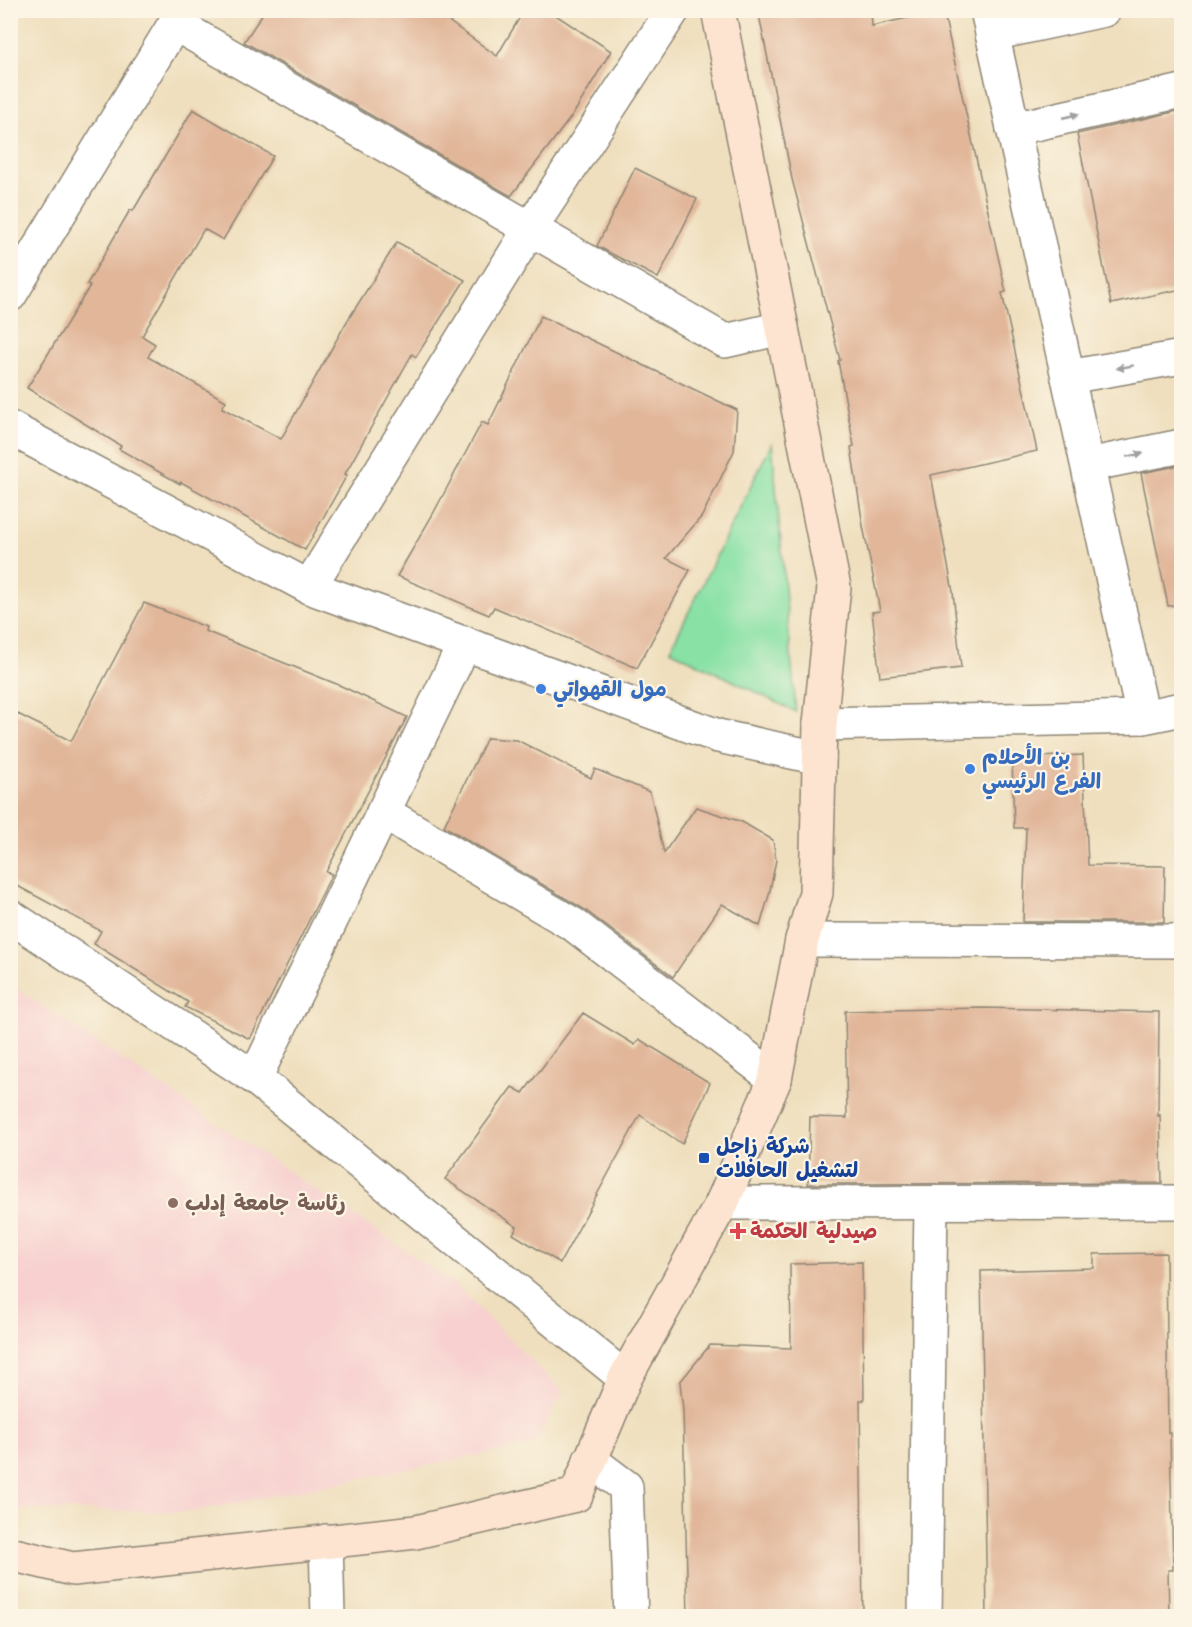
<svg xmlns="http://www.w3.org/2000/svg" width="1192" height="1627" font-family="'Architects Daughter','Playpen Sans Arabic',sans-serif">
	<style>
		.built { fill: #f7d0cf }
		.green { fill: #89e1a6; stroke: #5a8668; stroke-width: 1.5 }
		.building { fill: #e1b699 }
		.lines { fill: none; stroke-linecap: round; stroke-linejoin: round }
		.street-casing { stroke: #8d8574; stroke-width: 36 }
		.secondary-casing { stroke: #8d8574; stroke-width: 36 }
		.street { stroke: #fff; stroke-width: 33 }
		.secondary { stroke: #fde4d0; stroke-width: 33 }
		.oneway { fill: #a0a0a0 }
		.shop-dot { fill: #3f7fe0; stroke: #fcf5e5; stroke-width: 2 }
		.transit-dot { fill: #1a4fb4; stroke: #fcf5e5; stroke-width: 2 }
		.education-dot { fill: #8d6e63; stroke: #fcf5e5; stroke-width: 2 }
		.health-dot { fill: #e0444e; stroke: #fcf5e5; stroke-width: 2 }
		.labels { text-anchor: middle; stroke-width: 4.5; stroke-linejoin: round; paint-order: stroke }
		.shop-label { font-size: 21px; font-weight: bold; fill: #366cbe; stroke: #fcf5e5; text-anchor: start }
		.transit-label { font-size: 21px; font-weight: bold; fill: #164399; stroke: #fcf5e5; text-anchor: start }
		.education-label { font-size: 21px; font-weight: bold; fill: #785e54; stroke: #fcf5e5; text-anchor: start }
		.health-label { font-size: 21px; font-weight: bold; fill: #be3a42; stroke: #fcf5e5; text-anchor: start }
	</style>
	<rect width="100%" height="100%" fill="#fcf5e5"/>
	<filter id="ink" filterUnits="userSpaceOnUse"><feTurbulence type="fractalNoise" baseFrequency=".0167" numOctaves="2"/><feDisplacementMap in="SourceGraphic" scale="12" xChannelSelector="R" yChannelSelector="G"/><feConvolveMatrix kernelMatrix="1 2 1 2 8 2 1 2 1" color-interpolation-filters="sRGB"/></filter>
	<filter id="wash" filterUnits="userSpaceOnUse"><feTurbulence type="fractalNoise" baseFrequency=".008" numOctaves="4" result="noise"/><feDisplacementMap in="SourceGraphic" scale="24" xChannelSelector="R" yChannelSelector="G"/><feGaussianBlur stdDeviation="1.35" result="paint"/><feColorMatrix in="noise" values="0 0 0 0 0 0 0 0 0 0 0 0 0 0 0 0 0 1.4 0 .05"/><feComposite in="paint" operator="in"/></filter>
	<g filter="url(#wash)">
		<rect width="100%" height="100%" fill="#efdfbe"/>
		<!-- built -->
		<path class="built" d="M10 984 452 1282 563 1392 534 1444 190 1512 11 1509Z"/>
		<!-- green -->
		<path class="green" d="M772 443 796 712 670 650Z"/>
		<g id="blocks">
			<!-- building -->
			<g class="building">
				<path d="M265 10H433L497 56 524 10H548L611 51 574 113 511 196 244 42Z"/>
				<path d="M758 10H871L872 26 943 10 1006 292 1002 293 1037 451 931 475 953 592 961 668 880 677 872 612 880 611 863 526 851 447 854 446 838 361 840 360 792 179Z"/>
				<path d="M193 109 273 156 223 240 204 229 142 336 155 344 148 357 226 401 222 408 281 439 346 323 397 242 465 280 416 357 412 354 345 474 347 475 305 550 181 482 180 484 119 449 121 446 27 388 90 286 87 284 130 210 133 211Z"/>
				<path d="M1182 110V289L1111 304 1077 134Z"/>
				<path d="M635 168 697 199 658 278 597 246Z"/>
				<path d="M541 316 737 410 734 451 702 516 666 558 690 570 637 668 494 607 489 615 397 576 433 514 482 422 488 425Z"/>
				<path d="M1182 465V605L1168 606 1141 473Z"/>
				<path d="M144 603 206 627 205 631 339 685 407 717 326 872 332 874 250 1039 185 1007 188 1002 94 944 101 931 10 882V710L71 741Z"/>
				<path d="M487 738 517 740 591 778 595 769 650 792 664 853 696 807 742 822 773 840 776 860 769 895 760 926 722 904 673 977 584 909 444 826Z"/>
				<path d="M1083 755 1088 865 1165 866 1164 922H1023L1026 828H1014L1012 758Z"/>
				<path d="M983 1008 1159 1012 1158 1116 1160 1115 1162 1183 808 1184 810 1117 847 1118 845 1011Z"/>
				<path d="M583 1013 635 1045 639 1039 710 1083 682 1144 640 1115 560 1263 513 1234 517 1227 445 1179 512 1087 523 1093Z"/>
				<path d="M1166 1253 1168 1433H1170L1173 1570H1168L1169 1617H987L981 1271 1094 1268V1254Z"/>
				<path d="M862 1262 864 1400H860L863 1617H688L683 1410 680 1382 710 1345 791 1348 790 1264Z"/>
			</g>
		</g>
	</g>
	<g filter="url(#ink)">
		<use href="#blocks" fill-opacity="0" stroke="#8d8574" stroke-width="1.5"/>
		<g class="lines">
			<!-- street casing -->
			<g class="street-casing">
				<g id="street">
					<path d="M987 10 1143 717"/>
					<path d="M175 24 725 341 782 328"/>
					<path d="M992 34 1104 10"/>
					<path d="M1013 129 1182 91"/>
					<path d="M10 295 183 10"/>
					<path d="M1068 377 1182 357"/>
					<path d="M10 428 309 587 718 736 819 758"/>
					<path d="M1088 465 1182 446"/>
					<path d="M309 587 530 229 673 10"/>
					<path d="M820 724 1143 717 1182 709"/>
					<path d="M383 812 574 925 775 1079"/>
					<path d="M10 916 255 1078 625 1378"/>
					<path d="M802 940 1182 941"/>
					<path d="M255 1078 465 643"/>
					<path d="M722 1203 1182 1202"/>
					<path d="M590 1460 626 1487 631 1616"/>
					<path d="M326 1541 328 1616"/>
					<path d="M925 1616 931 1203"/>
				</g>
			</g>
			<!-- secondary casing -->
			<g class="secondary-casing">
				<path id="secondary" d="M10 1554 73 1569 416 1532 576 1495 625 1378 722 1203 775 1079 802 940 816 893 820 724 834 587 718 10"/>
			</g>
			<!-- street -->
			<use href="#street" class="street"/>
			<!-- secondary -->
			<use href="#secondary" class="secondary"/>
		</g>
		<!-- one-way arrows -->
		<defs><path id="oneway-solid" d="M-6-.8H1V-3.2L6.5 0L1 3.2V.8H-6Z" transform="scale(1.5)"/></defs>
		<g class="oneway">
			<use href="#oneway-solid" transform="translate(1071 116) rotate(-13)"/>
			<use href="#oneway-solid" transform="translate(1125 367) rotate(170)"/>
			<use href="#oneway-solid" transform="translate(1135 455) rotate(-11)"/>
		</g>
	</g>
	<!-- markers -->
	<g class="shop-dot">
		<circle cx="541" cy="689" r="6"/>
		<circle cx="970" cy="769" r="6"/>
	</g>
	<rect class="transit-dot" x="698" y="1152" width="12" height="12" rx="3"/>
	<circle class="education-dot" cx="173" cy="1203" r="6"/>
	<path class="health-dot" d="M735 1222h6v6h6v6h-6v6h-6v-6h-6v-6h6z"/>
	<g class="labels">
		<!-- shop labels -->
		<g class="shop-label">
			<text x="553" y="696">مول القهواتي</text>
			<text x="982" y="764">بن الأحلام<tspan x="982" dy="24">الفرع الرئيسي</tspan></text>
		</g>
		<!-- transit labels -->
		<g class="transit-label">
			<text x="716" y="1153">شركة زاجل<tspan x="716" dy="24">لتشغيل الحافلات</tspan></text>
		</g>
		<!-- education labels -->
		<g class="education-label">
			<text x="185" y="1210">رئاسة جامعة إدلب</text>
		</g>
		<!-- health labels -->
		<g class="health-label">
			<text x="750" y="1238">صيدلية الحكمة</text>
		</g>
	</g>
	<!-- margin -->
	<rect width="1192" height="1627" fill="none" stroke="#fcf5e5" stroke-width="36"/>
</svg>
